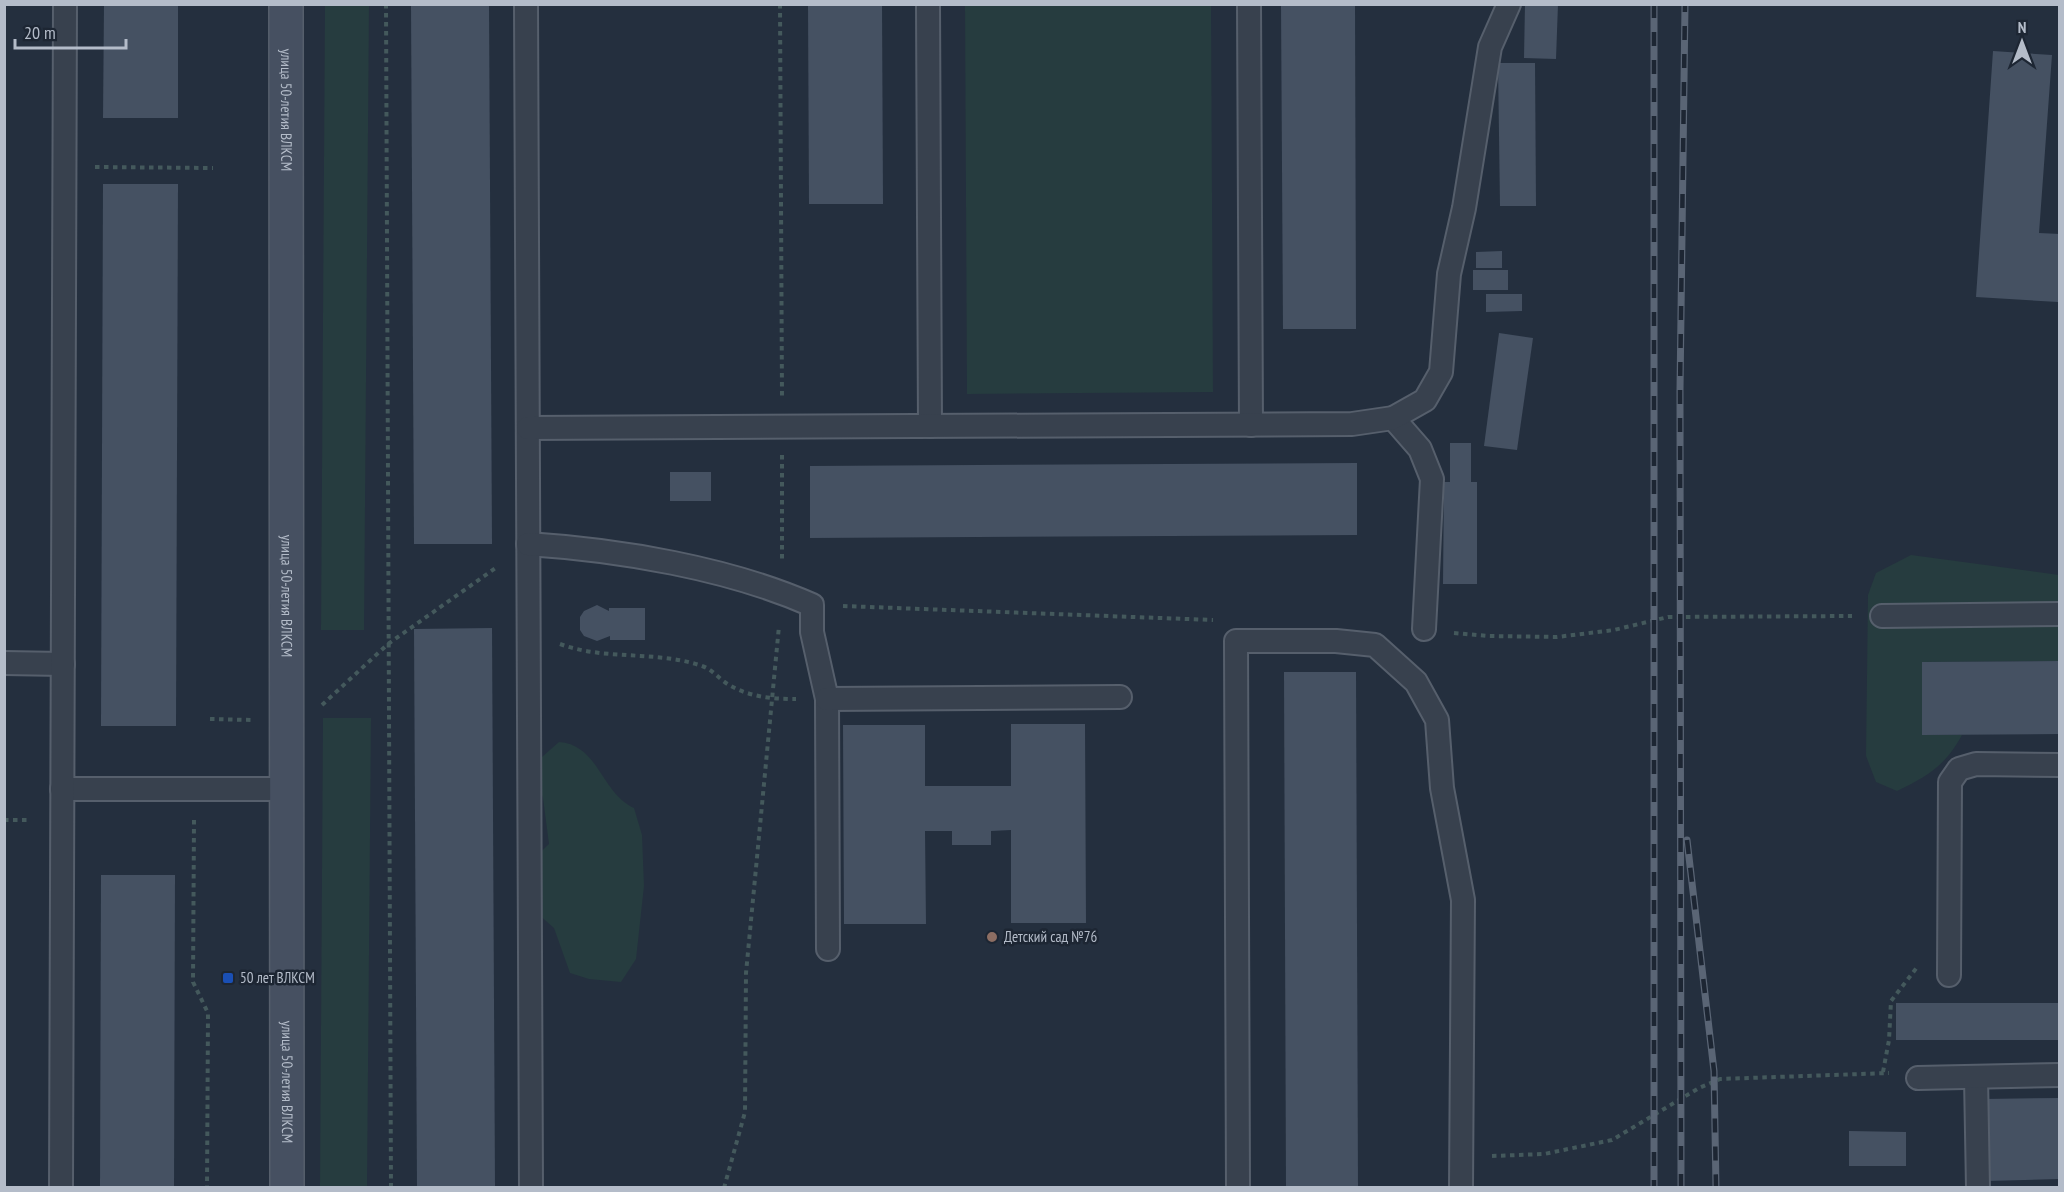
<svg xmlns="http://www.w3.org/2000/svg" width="2064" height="1192" font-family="'PT Sans Narrow',sans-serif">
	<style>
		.green { fill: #263c3f }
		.building { fill: #455162 }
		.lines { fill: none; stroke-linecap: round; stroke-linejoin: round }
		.service-casing { stroke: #565f6c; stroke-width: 26 }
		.secondary-casing { stroke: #565f6c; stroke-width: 36 }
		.path { stroke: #44595c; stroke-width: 4; stroke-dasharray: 4.5 4.5; stroke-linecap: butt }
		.service { stroke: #38414e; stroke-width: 22 }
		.secondary { stroke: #465061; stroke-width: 33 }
		.rail-casing { stroke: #5a6575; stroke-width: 7 }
		.rail { stroke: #1d2633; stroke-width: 4.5; stroke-dasharray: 14; stroke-linecap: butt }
		.education-dot { fill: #8d6e63; stroke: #1d2633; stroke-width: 2 }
		.transit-dot { fill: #1a4fb4; stroke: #1d2633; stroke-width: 2 }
		.labels { text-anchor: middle; stroke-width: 5; stroke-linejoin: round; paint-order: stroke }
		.street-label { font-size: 15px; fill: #b4bcc9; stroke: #1d2633 }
		.poi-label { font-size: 15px; fill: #b4bcc9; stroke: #1d2633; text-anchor: start }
	</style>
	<rect width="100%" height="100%" fill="#242f3e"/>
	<!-- green -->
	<g class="green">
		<path d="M325 5H369L364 630H321Z"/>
		<path d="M965 5H1211L1213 392 967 394Z"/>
		<path d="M1911 555 2059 575V661L1922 662V735H1962C1945 766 1928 776 1897 791L1876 782 1866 756 1868 595 1876 573Z"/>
		<path d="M323 718H371L367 1187H320Z"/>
		<path d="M559 742C599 745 601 793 634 808L642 835 644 886 636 959 621 982 589 979 570 973 554 928 521 899V871L549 844 543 798 534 774 542 757Z"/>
	</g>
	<!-- building -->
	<g class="building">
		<path d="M808 4H882L883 204H809Z"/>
		<path d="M1281 4H1355L1356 329H1283Z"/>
		<path d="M1525 4H1558L1556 59 1524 58Z"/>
		<path d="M104 5H178V118H103Z"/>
		<path d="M411 5H489L492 544H414Z"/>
		<path d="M1993 51 2052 55 2039 233 2060 234 2058 302 1976 297Z"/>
		<path d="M1498 63H1535L1536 206H1500Z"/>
		<path d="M103 184H178L176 726H101Z"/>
		<path d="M1502 251V268H1476V252Z"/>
		<rect x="1473" y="270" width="35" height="20"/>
		<path d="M1486 294H1522V311L1486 312Z"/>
		<path d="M1499 333 1533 338 1517 450 1484 446Z"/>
		<path d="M1450 443H1471V482H1477V584H1443L1444 482H1450Z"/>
		<path d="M1357 463V535L810 538V466Z"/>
		<rect x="670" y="472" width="41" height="29"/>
		<path d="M597 605 609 611V608H645V640H610V636L597 641 584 636 580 630V617L584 611Z"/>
		<path d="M492 628 495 1188H417L414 629Z"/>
		<path d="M2060 661V734L1922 735V662Z"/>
		<path d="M1284 672H1356L1358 1188H1286Z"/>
		<path d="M1011 724H1085L1086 923H1011V830L991 831V845H952V831H925L926 924H844L843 725H925V786H1011Z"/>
		<path d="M101 875H175L174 1188H100Z"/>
		<rect x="1896" y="1003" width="164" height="37"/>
		<path d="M2060 1098V1179L1986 1181 1984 1099Z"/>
		<path d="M1849 1131 1906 1132V1166H1849Z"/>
	</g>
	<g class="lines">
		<!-- service casing -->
		<g class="service-casing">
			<g id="service">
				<path d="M526 4 531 1188"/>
				<path d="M928 4 930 426"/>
				<path d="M1249 4 1251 425"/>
				<path d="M1393 418 1420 449 1432 479 1424 629"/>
				<path d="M528 428 1352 424 1393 418 1425 400 1441 372 1449 274 1464 208 1490 47 1509 4"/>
				<path d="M528 544C620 550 728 568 812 605V632L827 699 828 949"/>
				<path d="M1882 616 2060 614"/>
				<path d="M4 663 63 664"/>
				<path d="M827 699 1120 697"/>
				<path d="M62 789H286"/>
				<path d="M1949 975 1950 782 1959 769 1976 764 2060 765"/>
				<path d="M1976 1077 1978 1188"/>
				<path d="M1918 1078 2060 1075"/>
				<path d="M61 1188 65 4"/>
				<path d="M1238 1188 1236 641H1336L1375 645 1416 682 1437 720 1442 788 1463 900 1461 1188"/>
			</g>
		</g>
		<!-- secondary casing -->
		<g class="secondary-casing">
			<g id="secondary">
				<path id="s1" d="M286 4 287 1188"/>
			</g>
		</g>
		<!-- path -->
		<g class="path">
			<path d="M386 4 391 1188"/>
			<path d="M780 4 782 397"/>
			<path d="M95 167 213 168"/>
			<path d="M782 455V562"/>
			<path d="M843 606 1213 620"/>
			<path d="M1454 633 1489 636 1557 637 1614 630 1668 617 1852 616"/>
			<path d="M560 644C606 661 656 650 702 666 712 669 719 679 729 685 750 697 772 699 796 699"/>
			<path d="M322 705 388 644 497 567"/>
			<path d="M210 719 252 720"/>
			<path d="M4 820H31"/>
			<path d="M194 820 193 982 208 1013 207 1188"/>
			<path d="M1883 1072 1889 1040 1891 1001 1918 966"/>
			<path d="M1492 1156 1544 1154 1612 1140 1699 1088 1720 1079 1889 1073"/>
			<path d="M724 1188 745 1112 746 973 779 626"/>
		</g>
		<!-- service -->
		<use href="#service" class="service"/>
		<!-- secondary -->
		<use href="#secondary" class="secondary"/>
		<!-- rail casing -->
		<g class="rail-casing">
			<g id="rail">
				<path d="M1654 4V1188"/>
				<path d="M1687 840 1714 1071 1716 1188"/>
				<path d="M1681 1188 1680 391 1685 4"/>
			</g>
		</g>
		<!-- rail -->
		<use href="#rail" class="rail"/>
	</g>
	<!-- markers -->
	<circle class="education-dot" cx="992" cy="937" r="6"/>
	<rect class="transit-dot" x="222" y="972" width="12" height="12" rx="3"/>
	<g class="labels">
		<!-- street labels -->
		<g class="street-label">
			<text dy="5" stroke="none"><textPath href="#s1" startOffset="106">улица 50-летия ВЛКСМ</textPath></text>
			<text dy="5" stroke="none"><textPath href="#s1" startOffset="592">улица 50-летия ВЛКСМ</textPath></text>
			<text dy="5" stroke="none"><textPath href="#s1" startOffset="1078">улица 50-летия ВЛКСМ</textPath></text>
		</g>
		<!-- poi labels -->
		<g class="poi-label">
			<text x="1004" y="942">Детский сад №76</text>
			<text x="240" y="983">50 лет ВЛКСМ</text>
		</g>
	</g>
	<!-- border -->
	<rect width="2064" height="1192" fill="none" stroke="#b4bcc9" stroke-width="12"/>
	<!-- north arrow -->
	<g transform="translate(2022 42)" stroke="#1d2633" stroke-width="4.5" paint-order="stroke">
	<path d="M0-4.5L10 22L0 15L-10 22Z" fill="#b4bcc9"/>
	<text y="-9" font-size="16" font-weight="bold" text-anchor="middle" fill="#b4bcc9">N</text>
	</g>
	<!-- scale -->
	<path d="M15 39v9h111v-9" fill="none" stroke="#b4bcc9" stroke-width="3"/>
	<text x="24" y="39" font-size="18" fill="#b4bcc9" stroke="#1d2633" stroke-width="4.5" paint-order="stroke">20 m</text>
</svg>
